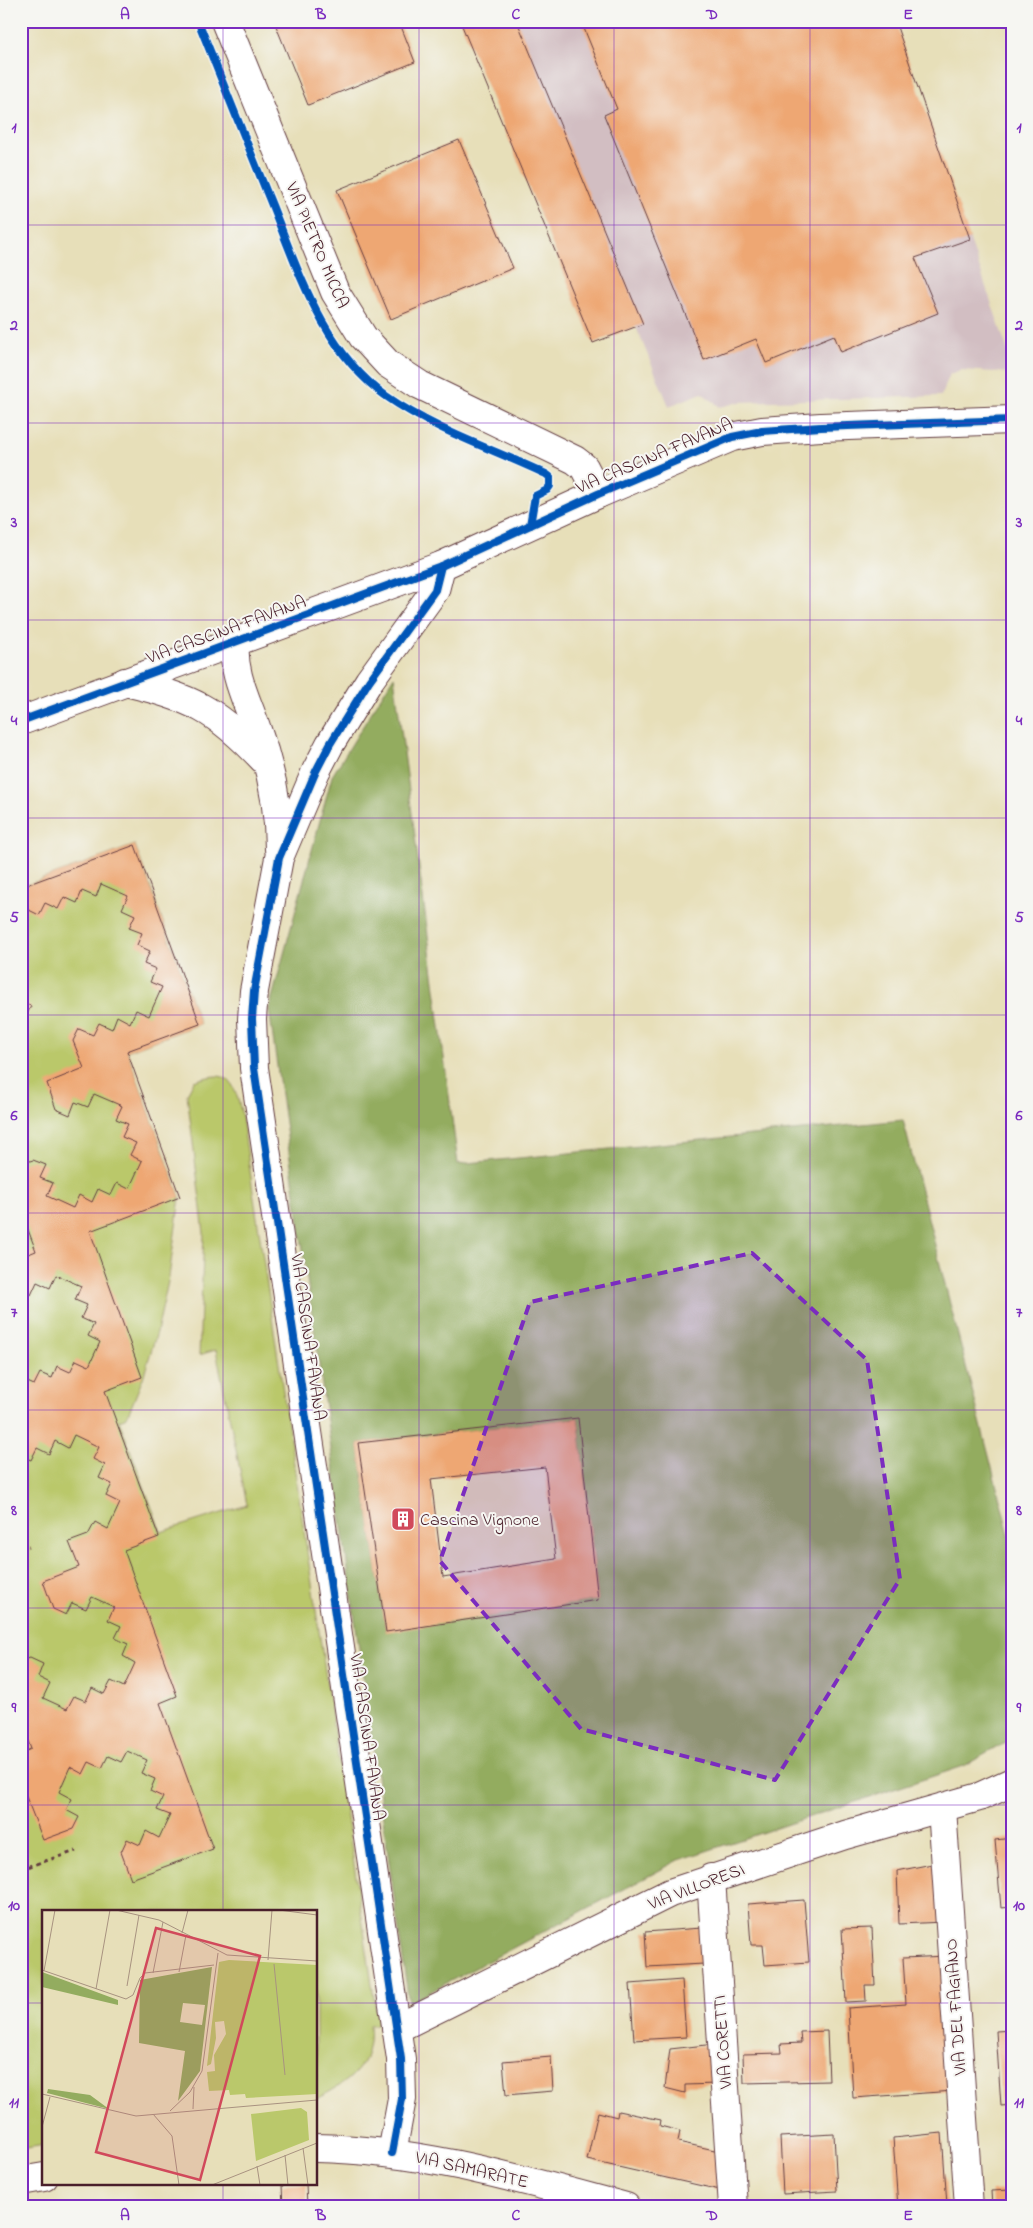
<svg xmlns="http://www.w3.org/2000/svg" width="1033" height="2228" font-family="'Indie Flower',sans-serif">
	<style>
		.industrial { fill: #d2bec2 }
		.green { fill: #bac86b; stroke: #82744b }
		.forest { fill: #93ac5f; stroke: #6e6645; fill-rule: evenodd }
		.building { fill: #eea773; fill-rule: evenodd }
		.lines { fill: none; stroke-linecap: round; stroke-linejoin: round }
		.minor-casing { stroke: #623c40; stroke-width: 30 }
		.tertiary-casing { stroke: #623c40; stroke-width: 30 }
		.path { stroke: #623c40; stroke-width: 3; stroke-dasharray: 4 4; stroke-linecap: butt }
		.minor { stroke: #fff; stroke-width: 28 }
		.tertiary { stroke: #fff; stroke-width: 28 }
		.cycleway-casing { stroke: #f6f6f2; stroke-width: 11 }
		.cycleway { stroke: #0057b8; stroke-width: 8 }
		.marked { fill: #7b2cbf; fill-opacity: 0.2; stroke: #7b2cbf; stroke-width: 4; stroke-dasharray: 10 6; stroke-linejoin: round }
		.grid { fill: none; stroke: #7b2cbf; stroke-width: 1; stroke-opacity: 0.55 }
		.labels { text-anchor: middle; stroke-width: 4; stroke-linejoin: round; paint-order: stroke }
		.street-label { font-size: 18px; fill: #4a1f2b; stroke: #f6f6f2 }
		.poi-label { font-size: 18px; fill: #4a1f2b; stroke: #f6f6f2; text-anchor: start }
		.inset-road { fill: none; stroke: #a89280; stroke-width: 1 }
		.view { fill: #d1495b; fill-opacity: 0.15; stroke: #d1495b; stroke-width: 2.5 }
		.inset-edge { fill: none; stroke: #4a1f2b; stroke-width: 2.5 }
		.neatline { fill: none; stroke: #7b2cbf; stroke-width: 2 }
		.grid-label { font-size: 16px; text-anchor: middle; font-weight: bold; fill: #7b2cbf }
	</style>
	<rect width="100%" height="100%" fill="#f6f6f2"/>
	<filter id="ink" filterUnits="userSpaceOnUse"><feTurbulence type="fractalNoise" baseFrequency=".02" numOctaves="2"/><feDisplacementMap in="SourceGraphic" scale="10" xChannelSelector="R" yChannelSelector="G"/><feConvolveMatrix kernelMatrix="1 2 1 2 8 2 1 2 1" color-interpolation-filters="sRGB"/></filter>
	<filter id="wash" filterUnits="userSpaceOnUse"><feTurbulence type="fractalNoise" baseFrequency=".0096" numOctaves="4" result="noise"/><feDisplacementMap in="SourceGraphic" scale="20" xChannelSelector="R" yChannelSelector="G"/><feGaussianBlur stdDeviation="1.12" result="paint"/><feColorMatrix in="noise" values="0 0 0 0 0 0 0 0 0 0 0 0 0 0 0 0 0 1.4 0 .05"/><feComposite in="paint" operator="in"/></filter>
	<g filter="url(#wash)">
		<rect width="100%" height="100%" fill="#e7dfb9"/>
		<!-- industrial -->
		<path class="industrial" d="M460 21H895L1012 363V373L961 370 950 374 941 396 740 402 720 407 702 393 669 406 636 327 593 343Z"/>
		<!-- green -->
		<path class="green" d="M135 845 200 1024 127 1051 180 1197 169 1277 157 1332 143 1378 127 1417 119 1420 161 1532 247 1505 216 1350 199 1355 204 1233 187 1094 194 1081C229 1069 233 1079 241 1111L378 2024 369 2025C373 2066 350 2082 316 2099V1912H44V2145L21 2149V887Z"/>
		<!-- forest -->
		<path class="forest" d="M394 676 458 1164 903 1120 1012 1546V1739L964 1766 679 1860 409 2003 269 1009 332 776ZM578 1418 598 1600 386 1631 358 1443Z"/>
		<g id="blocks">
			<!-- building -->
			<g class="building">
				<path d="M274 21H399L415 62 308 105Z"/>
				<path d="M460 21H517L643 324 593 343Z"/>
				<path d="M581 21H819L821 26 834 21H895L970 239 915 258 938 313 841 352 834 335 766 363 756 339 704 360 604 115 617 109Z"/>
				<path d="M459 140 513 268 391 319 337 190Z"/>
				<path d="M135 845 200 1024 127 1051 180 1197 90 1231 142 1377 105 1391 159 1537 124 1550 177 1696 160 1703 213 1849 131 1879 121 1852 127 1839 140 1845 146 1831 159 1838 170 1815 157 1810 163 1797 150 1791 155 1779 141 1773 147 1760 127 1751 121 1762 108 1756 102 1768 89 1762 83 1774 70 1767 59 1792 72 1799 66 1810 79 1817 73 1829 43 1840 21 1784V1753L31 1749 21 1722V1661L30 1658 43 1664 38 1677 50 1683 43 1698 67 1709 74 1696 86 1701 92 1688 104 1694 111 1681 124 1687 135 1663 123 1656 128 1644 115 1638 121 1626 108 1620 114 1607 92 1597 86 1609 72 1603 66 1615 53 1609 43 1581 79 1567 69 1542 88 1535 95 1522 108 1529 120 1503 106 1496 112 1484 99 1478 105 1465 93 1459 99 1447 74 1435 68 1448 55 1441 49 1454 37 1448 31 1460 21 1456V1379L34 1385 40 1373 52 1378 57 1366 70 1372 76 1360 89 1366 100 1342 88 1336 94 1324 81 1318 87 1305 75 1300 81 1286 56 1275 50 1288 37 1282 31 1295 21 1290V1257L36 1251 21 1211V1164L33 1160 46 1165 40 1178 53 1183 47 1196 73 1208 79 1195 92 1202 98 1189 111 1195 117 1183 129 1189 142 1161 130 1155 136 1143 122 1137 128 1124 116 1119 122 1106 94 1094 88 1107 75 1102 70 1115 56 1109 47 1083 84 1068 73 1041 79 1029 93 1035 99 1023 112 1029 117 1016 130 1023 136 1010 149 1016 162 987 150 982 156 969 144 964 150 951 137 945 142 933 129 928 135 915 122 909 128 896 101 884 96 897 82 891 77 903 64 897 58 909 45 903 39 915 27 909 21 920V887Z"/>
				<path d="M21 1002 31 1006 25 1018 21 1019Z"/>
				<path d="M578 1418 598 1600 386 1632 358 1443ZM545 1467 556 1559 443 1577 431 1479Z"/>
				<path d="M21 1502 27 1504 21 1517Z"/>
				<path d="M1012 1838V1907L1001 1908 995 1840Z"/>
				<path d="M942 1862 944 1922 899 1924 897 1871Z"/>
				<path d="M804 1900 809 1962 765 1965 763 1945H751L748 1904Z"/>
				<path d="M702 1928 704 1964 647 1967 645 1932Z"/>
				<path d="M872 1928 875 1985H865L866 2001 846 2002 842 1929Z"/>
				<path d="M946 1956 954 2091 853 2098 848 2008 906 2004 903 1958Z"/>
				<path d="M682 1980 686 2037 634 2040 630 1984Z"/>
				<path d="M1012 2030V2105L1001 2106 996 2031Z"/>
				<path d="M827 2031 829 2081 744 2083 743 2054 782 2053 781 2044 801 2043 800 2032Z"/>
				<path d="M715 2044 716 2084 685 2085V2093L665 2088 670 2049Z"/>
				<path d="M551 2057 553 2091 506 2095 503 2061Z"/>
				<path d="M618 2111 661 2120 660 2126 680 2131 678 2142 719 2151 720 2190 587 2160 598 2112 617 2117Z"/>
				<path d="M942 2133 947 2205 898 2207 893 2138Z"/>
				<path d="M834 2134 837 2191 783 2194 780 2137Z"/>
				<path d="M306 2184 307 2207H283L282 2185Z"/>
				<path d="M1012 2190V2207H992L991 2191Z"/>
			</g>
		</g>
	</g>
	<g filter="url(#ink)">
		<use href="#blocks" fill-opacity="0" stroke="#623c40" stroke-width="1"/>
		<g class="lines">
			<!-- minor casing -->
			<g class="minor-casing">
				<g id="minor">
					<path d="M225 21 335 292 363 337 388 364 420 385 575 460 584 467 598 494"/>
					<path d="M235 642C232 674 247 700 257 730 271 768 279 808 279 849"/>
					<path d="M125 682C192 698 216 709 264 760"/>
					<path d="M21 721 441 566 598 494 732 437 762 431 821 427 1012 420"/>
					<path d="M942 1808 969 2207"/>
					<path d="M711 1878 733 2207"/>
					<path d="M396 2029 670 1893 845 1835 979 1797 1012 1782"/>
					<path d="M392 2153 402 2099 401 2059 254 1068 252 1019 254 991 279 858 316 771 330 744 369 681 435 590 441 566"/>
				</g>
			</g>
			<!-- tertiary casing -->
			<g class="tertiary-casing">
				<g id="tertiary">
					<path d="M316 2148C423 2150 523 2180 626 2207"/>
					<path d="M21 2181 44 2177"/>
				</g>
			</g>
			<!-- path -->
			<g class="path">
				<path d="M21 1046 25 1040"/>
				<path d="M21 1550 29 1547"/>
				<path d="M21 1869 76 1851"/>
			</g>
			<!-- minor -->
			<use href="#minor" class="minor"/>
			<!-- tertiary -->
			<use href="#tertiary" class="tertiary"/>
			<!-- cycleway casing -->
			<g class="cycleway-casing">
				<g id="cycleway">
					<path d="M198 21C221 79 244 136 267 193 297 265 320 349 386 396 434 430 493 449 546 474L550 477V486L547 490 535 496 530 525"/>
					<path d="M21 721 441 566 598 494 732 437 762 431 821 427 1012 420"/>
					<path d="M392 2153 402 2099 401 2059 254 1068 252 1019 254 991 279 858 316 771 330 744 369 681 435 590 441 566"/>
				</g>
			</g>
			<!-- cycleway -->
			<use href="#cycleway" class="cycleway"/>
		</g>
	</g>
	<!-- marked area -->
	<path class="marked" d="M752 1253 867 1360 900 1579 775 1780 581 1729 440 1561 530 1302Z"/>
	<!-- grid -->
	<path class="grid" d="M223 21V1912M419 21V2207M614 21V2207M810 21V2207M21 225H1012M21 423H1012M21 620H1012M21 818H1012M21 1015H1012M21 1213H1012M21 1410H1012M21 1608H1012M21 1805H1012M21 2003H44M316 2003H1012M223 2184V2207"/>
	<!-- icons -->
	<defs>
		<g id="building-square" transform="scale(1.25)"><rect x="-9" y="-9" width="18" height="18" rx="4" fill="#d1495b" stroke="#f6f6f2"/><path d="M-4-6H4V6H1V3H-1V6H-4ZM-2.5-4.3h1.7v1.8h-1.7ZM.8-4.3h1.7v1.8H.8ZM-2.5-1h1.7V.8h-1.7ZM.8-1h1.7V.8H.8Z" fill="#fff"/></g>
	</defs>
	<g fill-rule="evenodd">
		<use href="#building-square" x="403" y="1519"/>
	</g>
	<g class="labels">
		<!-- street labels -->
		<g class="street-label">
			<text transform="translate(318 245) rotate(67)" y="6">VIA PIETRO MICCA</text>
			<text transform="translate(654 455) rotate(-23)" y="6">VIA CASCINA FAVANA</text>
			<text transform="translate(226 629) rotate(-20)" y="6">VIA CASCINA FAVANA</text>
			<text transform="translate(309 1337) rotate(82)" y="6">VIA CASCINA FAVANA</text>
			<text transform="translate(368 1737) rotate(82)" y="6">VIA CASCINA FAVANA</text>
			<text transform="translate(696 1886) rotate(-21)" y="6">VIA VILLORESI</text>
			<text transform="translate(955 2007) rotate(-94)" y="6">VIA DEL FAGIANO</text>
			<text transform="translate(722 2042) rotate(-94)" y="6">VIA CORETTI</text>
			<text transform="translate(472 2169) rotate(13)" y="6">VIA SAMARATE</text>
		</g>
		<!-- poi labels -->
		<g class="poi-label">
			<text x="420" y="1525">Cascina Vignone</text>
		</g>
	</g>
	<!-- overview -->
	<g transform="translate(42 1910)">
		<rect width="275" height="275" fill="#e7dfb9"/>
		<path d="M187 50 275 55V184L204 188 203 184 188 185 187 180 167 181 165 162 173 161 172 145 184 124 182 111 173 112 174 128 169 154 165 156 177 52ZM259 198 265 202 267 230 214 251 209 204Z" fill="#bac86b"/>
		<path d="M170 57 158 161 136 191 143 141 97 133 98 70ZM141 93 163 95 160 115 138 112ZM0 62 76 90V95L0 77ZM6 179 48 185 67 199 5 183Z" fill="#93ac5f" fill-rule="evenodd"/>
		<path class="inset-road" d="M74 0 117 10 185 45 275 51M237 0 275 5M140 23 146 0M226 50 230 0M232 54 243 165M0 60 84 89 91 85 98 68 103 63 172 55M2 61 13 0M137 62 144 25M111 63 121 12M85 76 97 5M54 79 68 0M0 184 94 206 275 190M151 199 152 177M128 201 148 182 160 161 176 43M111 204 130 226 137 275M0 217 8 187M261 238 266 275M243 245 246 275M215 256 218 275M170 275 275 233"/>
		<path class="view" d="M114 18 218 46 158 270 54 242Z"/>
		<rect width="275" height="275" class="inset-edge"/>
	</g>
	<!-- margin -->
	<rect width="1033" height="2228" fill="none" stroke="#f6f6f2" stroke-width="55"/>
	<rect x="28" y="28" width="978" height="2172" class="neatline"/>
	<g class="grid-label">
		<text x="125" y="19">A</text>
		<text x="321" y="19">B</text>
		<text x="516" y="19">C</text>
		<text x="712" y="19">D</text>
		<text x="908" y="19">E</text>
		<text x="14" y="132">1</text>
		<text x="1019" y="132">1</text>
		<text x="14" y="330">2</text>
		<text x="1019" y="330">2</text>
		<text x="14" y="527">3</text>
		<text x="1019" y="527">3</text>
		<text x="14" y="725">4</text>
		<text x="1019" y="725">4</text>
		<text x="14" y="922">5</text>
		<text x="1019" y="922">5</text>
		<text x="14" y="1120">6</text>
		<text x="1019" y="1120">6</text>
		<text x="14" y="1317">7</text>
		<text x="1019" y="1317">7</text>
		<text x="14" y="1515">8</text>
		<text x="1019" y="1515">8</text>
		<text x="14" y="1712">9</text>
		<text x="1019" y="1712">9</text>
		<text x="14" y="1910">10</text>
		<text x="1019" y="1910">10</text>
		<text x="14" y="2107">11</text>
		<text x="1019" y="2107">11</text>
		<text x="125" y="2220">A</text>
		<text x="321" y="2220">B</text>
		<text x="516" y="2220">C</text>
		<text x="712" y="2220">D</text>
		<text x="908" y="2220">E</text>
	</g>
</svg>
